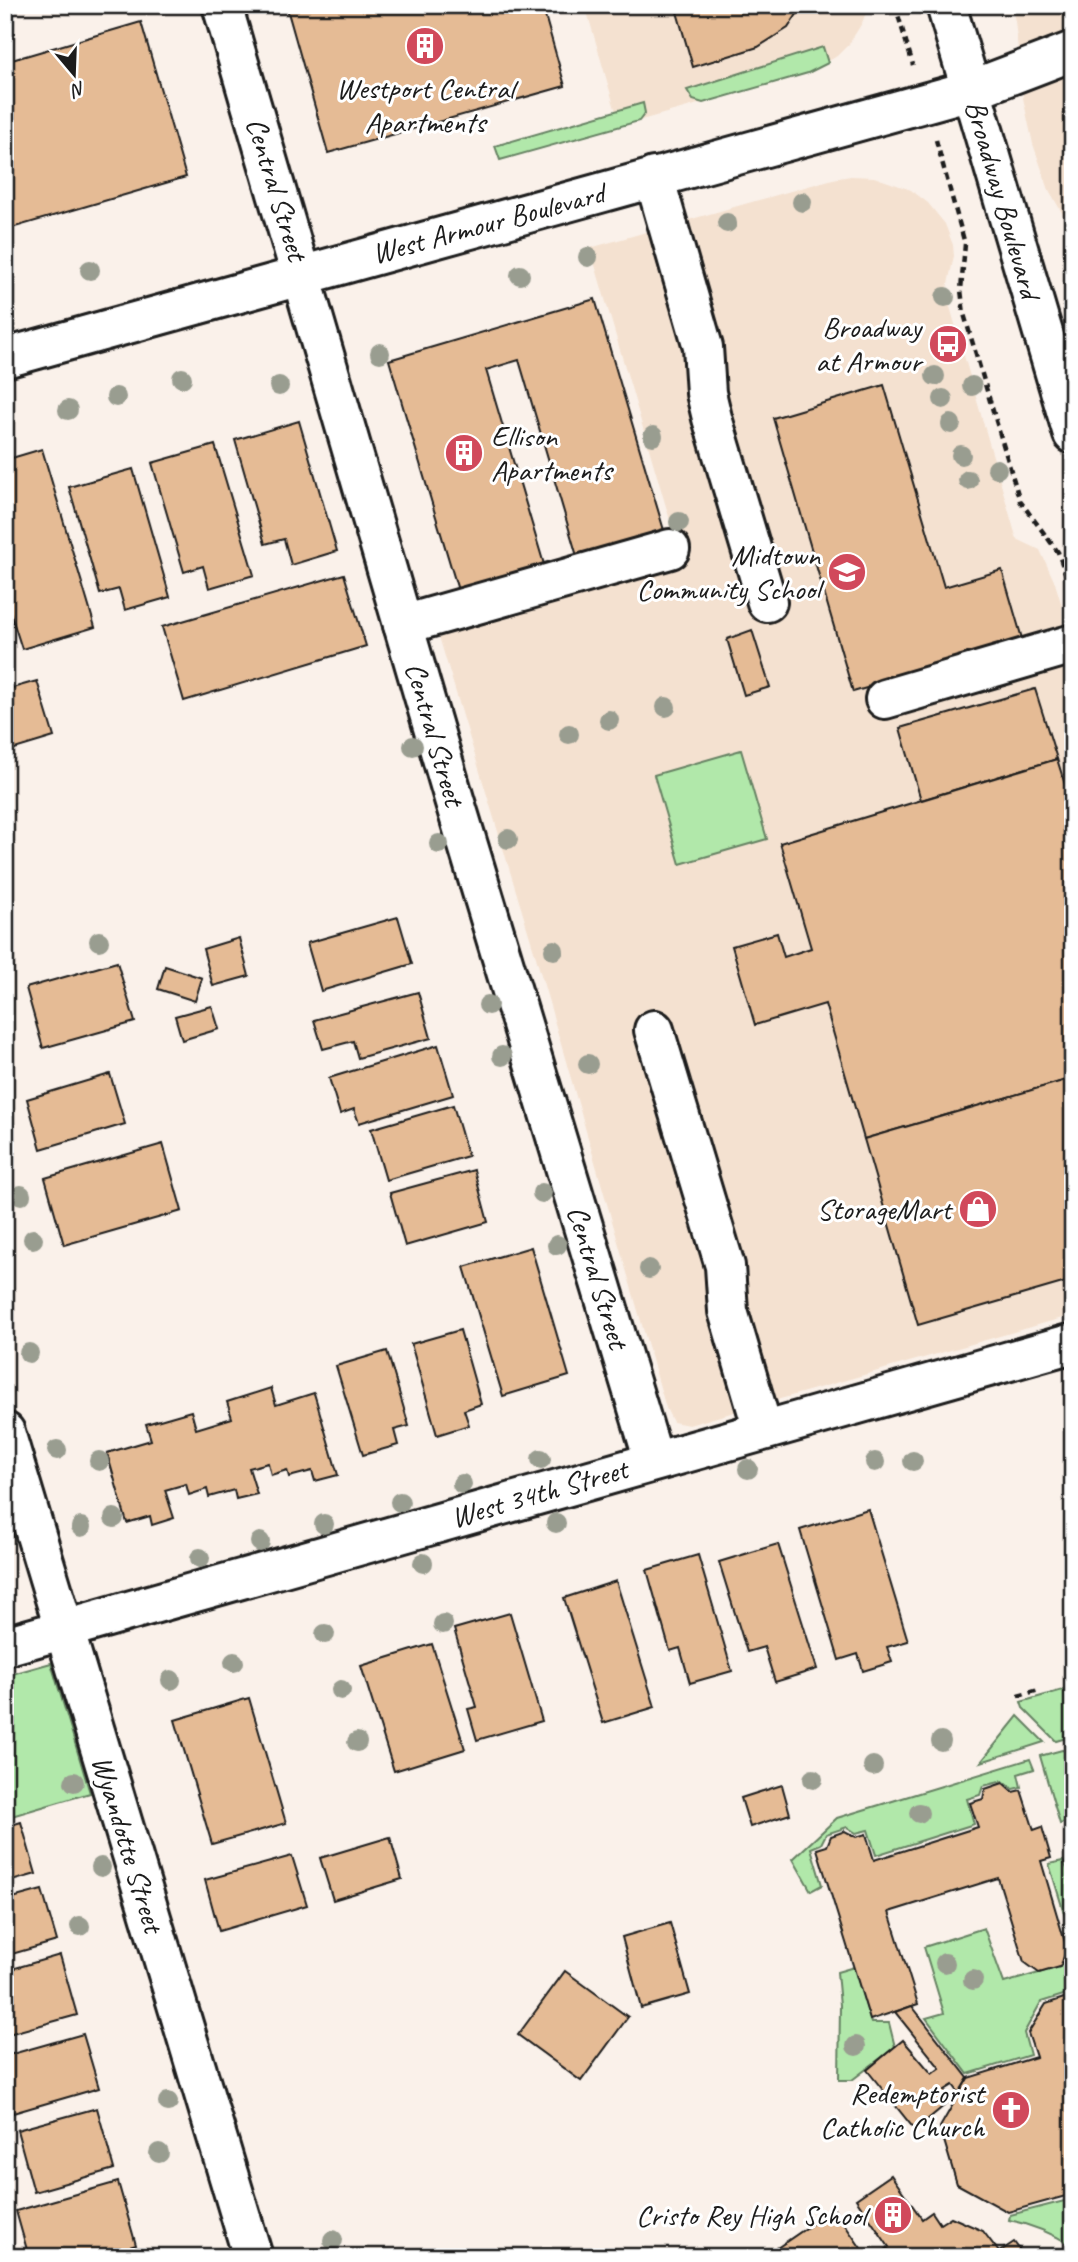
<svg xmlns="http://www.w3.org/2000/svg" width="1078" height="2262" font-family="Caveat,sans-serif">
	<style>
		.built { fill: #f4e1d0 }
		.green { fill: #b1e8aa; stroke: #668263; stroke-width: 2 }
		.building { fill: #e5bb95; stroke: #1c1c1c; stroke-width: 2 }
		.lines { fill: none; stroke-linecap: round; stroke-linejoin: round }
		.minor-casing { stroke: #1c1c1c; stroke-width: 44 }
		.major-casing { stroke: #1c1c1c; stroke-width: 44 }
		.path { stroke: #1c1c1c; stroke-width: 4.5; stroke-dasharray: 7 5; stroke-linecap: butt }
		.minor { stroke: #fff; stroke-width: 38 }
		.major { stroke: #fff; stroke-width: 38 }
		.tree { fill: #999d90 }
		.labels { text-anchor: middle; stroke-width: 6; stroke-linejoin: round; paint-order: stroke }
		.poi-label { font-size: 30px; fill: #1c1c1c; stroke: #fff; text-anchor: end }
		.street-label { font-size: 30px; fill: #1c1c1c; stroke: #fff }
	</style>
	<rect width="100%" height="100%" fill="#faf1ea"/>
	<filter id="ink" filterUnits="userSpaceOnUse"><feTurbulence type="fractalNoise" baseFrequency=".0143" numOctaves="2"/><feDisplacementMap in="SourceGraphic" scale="14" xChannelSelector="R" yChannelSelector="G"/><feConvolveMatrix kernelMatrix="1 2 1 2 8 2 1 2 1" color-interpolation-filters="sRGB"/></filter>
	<g filter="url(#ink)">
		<!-- built -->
		<g class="built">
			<path d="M585 5H869L862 23 849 44 837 56 819 67 808 73 620 126Z"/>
			<path d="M1011 5H1073V232L1049 190 1033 144 1023 98 1015 21Z"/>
			<path d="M851 176 874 177 911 190 928 203 945 224 953 245 954 256 946 293 1015 533 1017 539 1040 550 1055 583 1062 606 1065 659 1073 711V1315L689 1425 673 1422 666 1408 535 954 437 630 682 561 590 248 833 179Z"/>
		</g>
		<!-- green -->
		<g class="green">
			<path d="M823 47 828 63 808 73 703 103 693 100 687 90Z"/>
			<path d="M643 103 645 113 639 121 500 160 495 146Z"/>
			<path d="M741 750 767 839 680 864 654 775Z"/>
			<path d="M51 1663 90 1793 5 1818V1676Z"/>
			<path d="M1073 1687V1736L1056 1741 1023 1708 1021 1702Z"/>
			<path d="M1018 1716 1044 1742 981 1762Z"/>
			<path d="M1062 1750 1068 1751 1067 1786 1073 1820 1060 1824 1040 1756Z"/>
			<path d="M1030 1759 1034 1769 1018 1774 1021 1787 1013 1789 1003 1781 983 1786 980 1795 967 1799 974 1824 876 1855 868 1830 856 1833 847 1827 826 1834 821 1844 811 1848 822 1885 811 1891 793 1859 837 1818Z"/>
			<path d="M1063 1861 1073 1880V1942L1049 1864Z"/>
			<path d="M984 1928 1004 1983 1060 1967 1067 1949 1073 1944V1992L1041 2002 1024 2033 1030 2055 968 2074 926 2018 944 2013 924 1947Z"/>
			<path d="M854 1967 871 2023H889L895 2047 852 2080H839L840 2005 837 1972Z"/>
			<path d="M1072 2199 1073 2246C1052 2233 1033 2225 1009 2220L1010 2215Z"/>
		</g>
		<!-- building -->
		<g class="building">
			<path d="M286 5H542L565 86 328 153Z"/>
			<path d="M675 5H803L788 28 758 47 693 67Z"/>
			<path d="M141 22 186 177 5 230V62Z"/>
			<path d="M595 299 666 537 579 563 519 360 486 370 546 571 460 597 389 360Z"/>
			<path d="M884 385 944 587 1002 570 1023 642 853 692 773 418Z"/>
			<path d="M299 421 337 551 291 565 284 539 265 544 235 440Z"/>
			<path d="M215 445 254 575 209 588 203 566 184 572 152 463Z"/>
			<path d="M42 449 95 627 22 649 5 596V460Z"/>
			<path d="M133 469 170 597 125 610 119 589 100 594 69 487Z"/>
			<path d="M344 574 366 646 184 701 162 627Z"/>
			<path d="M752 630 770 687 744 695 727 639Z"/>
			<path d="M37 681 54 737 5 752V690Z"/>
			<path d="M1035 689 1057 759 921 800 900 728Z"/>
			<path d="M1057 759 1073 810V1078L864 1139 825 1004 755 1025 732 946 777 933 784 957 811 948 780 843Z"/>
			<path d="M398 917 412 964 321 991 307 943Z"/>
			<path d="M239 938 249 976 213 986 203 949Z"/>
			<path d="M117 962 135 1022 43 1048 26 988Z"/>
			<path d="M165 966 202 978 195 1001 158 989Z"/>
			<path d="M418 992 431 1038 358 1058 353 1041 323 1049 314 1020Z"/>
			<path d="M212 1006 219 1029 182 1040 175 1016Z"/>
			<path d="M438 1045 453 1095 359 1123 354 1109 340 1114 329 1078Z"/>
			<path d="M110 1074 125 1124 41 1149 27 1099Z"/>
			<path d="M1073 1078V1280L918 1325 864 1139Z"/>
			<path d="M453 1105 468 1156 386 1180 371 1129Z"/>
			<path d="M163 1144 182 1211 64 1245 45 1178Z"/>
			<path d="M474 1170 488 1222 405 1246 390 1193Z"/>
			<path d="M531 1247 569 1376 503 1396 464 1267Z"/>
			<path d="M460 1330 481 1404 464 1410 469 1425 437 1435 411 1344Z"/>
			<path d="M387 1351 409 1426 394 1430 398 1445 363 1455 336 1366Z"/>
			<path d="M271 1388 276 1405 314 1393 338 1475 315 1481 312 1471 289 1477 287 1470 271 1475 268 1463 249 1468 257 1494 236 1499 234 1490 209 1497 207 1489 189 1495 186 1484 165 1490 174 1518 152 1525 150 1516 127 1523 107 1453 151 1440 146 1424 191 1411 196 1429 232 1418 227 1402Z"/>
			<path d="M868 1509 908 1641 887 1647 892 1662 863 1671 858 1654 839 1660 800 1530Z"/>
			<path d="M778 1544 817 1669 775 1682 764 1647 747 1652 719 1562Z"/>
			<path d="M698 1555 732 1671 690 1683 680 1648 670 1651 647 1570Z"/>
			<path d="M616 1581 655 1707 603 1723 564 1598Z"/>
			<path d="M510 1613 542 1721 477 1740 468 1709 477 1707 454 1629Z"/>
			<path d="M432 1644 465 1749 394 1771 361 1666Z"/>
			<path d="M249 1698 286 1823 212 1844 175 1720Z"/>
			<path d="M1003 1783 1013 1792 1021 1790 1034 1830 1042 1827 1051 1858 1041 1861 1067 1949 1060 1967 1039 1973 1024 1962 998 1878 889 1912 918 2004 870 2020 817 1849 827 1846 831 1836 845 1831 856 1837 866 1834 874 1860 978 1827 970 1803 983 1799 985 1789Z"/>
			<path d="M782 1785 790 1814 750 1827 741 1798Z"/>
			<path d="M21 1822 36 1874 5 1883V1827Z"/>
			<path d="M390 1837 402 1879 333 1900 320 1858Z"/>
			<path d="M292 1856 307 1905 219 1931 205 1880Z"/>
			<path d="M42 1890 57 1941 5 1956V1900Z"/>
			<path d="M670 1923 690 1994 641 2008 622 1937Z"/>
			<path d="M60 1955 77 2015 5 2035V1971Z"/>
			<path d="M565 1971 628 2017 581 2081 518 2035Z"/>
			<path d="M1073 1995V2194L1008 2212 957 2184 940 2127 968 2078 1036 2057 1028 2033 1046 2004Z"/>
			<path d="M912 2006 968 2078 959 2093 953 2085 945 2090 952 2099 915 2130 867 2070 903 2040 932 2074 940 2068 895 2012Z"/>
			<path d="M83 2034 99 2088 13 2113 5 2086V2056Z"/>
			<path d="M97 2108 114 2169 34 2192 17 2130Z"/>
			<path d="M891 2175 922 2219 932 2212 940 2224 951 2217 983 2231 999 2252 1014 2242 1025 2257H876L889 2247 856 2199Z"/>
			<path d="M118 2182 136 2245 94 2257H29L16 2211Z"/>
			<path d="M834 2209 867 2257H764Z"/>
		</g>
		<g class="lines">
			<!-- minor casing -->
			<g class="minor-casing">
				<g id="minor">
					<path d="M222 5 454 799 654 1461"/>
					<path d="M971 90 1073 51"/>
					<path d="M654 177 703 347 706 393 712 418 767 602"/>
					<path d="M403 625 670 549"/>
					<path d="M885 699 1073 644"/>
					<path d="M654 1030 725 1266 728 1311 763 1430"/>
					<path d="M5 1432 253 2257"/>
					<path d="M5 1646 1073 1343"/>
				</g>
			</g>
			<!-- major casing -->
			<g class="major-casing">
				<g id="major">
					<path d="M946 5 1073 434"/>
					<path d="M5 358 971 90"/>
				</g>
			</g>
			<!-- path -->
			<g class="path">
				<path d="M895 5 913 65"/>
				<path d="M936 140 965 244 961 290 964 314 1020 501 1058 552 1073 596"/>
				<path d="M1018 1696 1039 1690"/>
			</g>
			<!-- minor -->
			<use href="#minor" class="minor"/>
			<!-- major -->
			<use href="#major" class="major"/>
		</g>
		<!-- trees -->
		<g class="tree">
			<circle cx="802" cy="202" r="10"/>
			<circle cx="727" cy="223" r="10"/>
			<circle cx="588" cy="257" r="10"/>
			<circle cx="90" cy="270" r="10"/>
			<circle cx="520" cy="275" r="10"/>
			<circle cx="945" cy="297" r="10"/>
			<circle cx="380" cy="353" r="10"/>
			<circle cx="935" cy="376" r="10"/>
			<circle cx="182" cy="378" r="10"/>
			<circle cx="279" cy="386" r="10"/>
			<circle cx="972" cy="386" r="10"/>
			<circle cx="116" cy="397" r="10"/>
			<circle cx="943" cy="399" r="10"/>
			<circle cx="68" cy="410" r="10"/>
			<circle cx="951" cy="424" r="10"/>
			<circle cx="653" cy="436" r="10"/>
			<circle cx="961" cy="455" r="10"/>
			<circle cx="997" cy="469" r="10"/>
			<circle cx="968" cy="480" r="10"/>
			<circle cx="679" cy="522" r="10"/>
			<circle cx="666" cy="707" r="10"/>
			<circle cx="609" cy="720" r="10"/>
			<circle cx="569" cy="734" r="10"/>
			<circle cx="413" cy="746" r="10"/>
			<circle cx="508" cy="839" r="10"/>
			<circle cx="439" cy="844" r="10"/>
			<circle cx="99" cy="941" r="10"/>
			<circle cx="554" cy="950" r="10"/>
			<circle cx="488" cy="1005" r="10"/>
			<circle cx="502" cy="1056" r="10"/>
			<circle cx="588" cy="1064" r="10"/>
			<circle cx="542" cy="1193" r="10"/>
			<circle cx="21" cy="1195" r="10"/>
			<circle cx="33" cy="1239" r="10"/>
			<circle cx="557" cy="1245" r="10"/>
			<circle cx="649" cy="1269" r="10"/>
			<circle cx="29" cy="1353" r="10"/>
			<circle cx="57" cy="1450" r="10"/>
			<circle cx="541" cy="1459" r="10"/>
			<circle cx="99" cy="1461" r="10"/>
			<circle cx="913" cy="1461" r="10"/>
			<circle cx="875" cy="1462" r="10"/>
			<circle cx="748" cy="1469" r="10"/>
			<circle cx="462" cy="1484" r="10"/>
			<circle cx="400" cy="1502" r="10"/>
			<circle cx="114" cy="1518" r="10"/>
			<circle cx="556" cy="1523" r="10"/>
			<circle cx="324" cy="1524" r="10"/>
			<circle cx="81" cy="1527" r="10"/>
			<circle cx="260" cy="1542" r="10"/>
			<circle cx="200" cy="1558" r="10"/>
			<circle cx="423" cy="1563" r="10"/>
			<circle cx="443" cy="1624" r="10"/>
			<circle cx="325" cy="1634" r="10"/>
			<circle cx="234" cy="1662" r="10"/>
			<circle cx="171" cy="1680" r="10"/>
			<circle cx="341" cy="1690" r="10"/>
			<circle cx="941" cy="1741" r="10"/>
			<circle cx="357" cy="1742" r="10"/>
			<circle cx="873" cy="1766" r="10"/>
			<circle cx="813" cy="1779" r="10"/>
			<circle cx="74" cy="1782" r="10"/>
			<circle cx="919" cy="1813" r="10"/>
			<circle cx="101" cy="1867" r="10"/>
			<circle cx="80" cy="1926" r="10"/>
			<circle cx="945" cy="1963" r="10"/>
			<circle cx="973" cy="1980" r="10"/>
			<circle cx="856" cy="2046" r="10"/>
			<circle cx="168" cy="2102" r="10"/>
			<circle cx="159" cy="2153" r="10"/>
			<circle cx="333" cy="2240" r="10"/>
		</g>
	</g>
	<!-- icons -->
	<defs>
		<g id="building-disc" transform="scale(2.0125)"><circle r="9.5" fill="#d1495b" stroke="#fff"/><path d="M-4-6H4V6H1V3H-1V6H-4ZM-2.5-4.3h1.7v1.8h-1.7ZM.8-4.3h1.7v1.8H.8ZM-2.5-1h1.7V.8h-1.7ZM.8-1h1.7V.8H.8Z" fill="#fff"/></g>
		<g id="bus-disc" transform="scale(2.0125)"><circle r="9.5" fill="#d1495b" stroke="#fff"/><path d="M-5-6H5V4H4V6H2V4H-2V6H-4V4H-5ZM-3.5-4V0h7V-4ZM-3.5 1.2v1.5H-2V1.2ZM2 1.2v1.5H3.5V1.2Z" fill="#fff"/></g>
		<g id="school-disc" transform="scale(2.0125)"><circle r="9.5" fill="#d1495b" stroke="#fff"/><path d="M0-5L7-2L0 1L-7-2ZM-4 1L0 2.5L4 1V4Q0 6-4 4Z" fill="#fff"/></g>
		<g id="shop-disc" transform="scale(2.0125)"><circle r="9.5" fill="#d1495b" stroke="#fff"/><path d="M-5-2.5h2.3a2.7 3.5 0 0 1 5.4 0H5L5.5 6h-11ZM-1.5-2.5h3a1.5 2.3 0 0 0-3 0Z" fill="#fff"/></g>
		<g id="church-disc" transform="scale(2.0125)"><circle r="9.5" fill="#d1495b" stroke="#fff"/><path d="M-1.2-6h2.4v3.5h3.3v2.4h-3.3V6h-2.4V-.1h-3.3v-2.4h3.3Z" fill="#fff"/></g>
	</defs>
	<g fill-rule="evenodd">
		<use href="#building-disc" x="425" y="46"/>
		<use href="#bus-disc" x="948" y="344"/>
		<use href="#building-disc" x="464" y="453"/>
		<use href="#school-disc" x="847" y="572"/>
		<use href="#shop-disc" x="978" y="1209"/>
		<use href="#church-disc" x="1011" y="2110"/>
		<use href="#building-disc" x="893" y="2215"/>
	</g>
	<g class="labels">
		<!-- poi labels -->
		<g class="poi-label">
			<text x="425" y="98" text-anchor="middle">Westport Central<tspan x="425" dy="34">Apartments</tspan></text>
			<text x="921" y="337">Broadway<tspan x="921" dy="34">at Armour</tspan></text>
			<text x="491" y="446" text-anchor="start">Ellison<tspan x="491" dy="34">Apartments</tspan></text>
			<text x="820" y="565">Midtown<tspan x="820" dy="34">Community School</tspan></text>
			<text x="951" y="1219">StorageMart</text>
			<text x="984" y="2103">Redemptorist<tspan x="984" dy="34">Catholic Church</tspan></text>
			<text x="866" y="2225">Cristo Rey High School</text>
		</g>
		<!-- street labels -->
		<g class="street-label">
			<text transform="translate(277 189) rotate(73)" y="10">Central Street</text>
			<text transform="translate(1003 199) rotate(74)" y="10">Broadway Boulevard</text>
			<text transform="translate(488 223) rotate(-15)" y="10">West Armour Boulevard</text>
			<text transform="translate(435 734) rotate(74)" y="10">Central Street</text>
			<text transform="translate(598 1277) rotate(73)" y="10">Central Street</text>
			<text transform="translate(539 1493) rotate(-16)" y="10">West 34th Street</text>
			<text transform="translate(128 1844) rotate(73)" y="10">Wyandotte Street</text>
		</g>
	</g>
	<!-- margin -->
	<rect width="1078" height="2262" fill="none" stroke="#fff" stroke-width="28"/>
	<rect x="14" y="14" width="1050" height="2234" fill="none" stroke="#1c1c1c" stroke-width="2.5" filter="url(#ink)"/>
	<!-- north arrow -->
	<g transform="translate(74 74) rotate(161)" stroke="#ffffff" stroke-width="5" paint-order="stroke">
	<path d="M0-5L12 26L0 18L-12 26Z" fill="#1c1c1c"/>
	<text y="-10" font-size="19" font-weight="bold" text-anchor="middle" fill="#1c1c1c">N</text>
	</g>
</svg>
